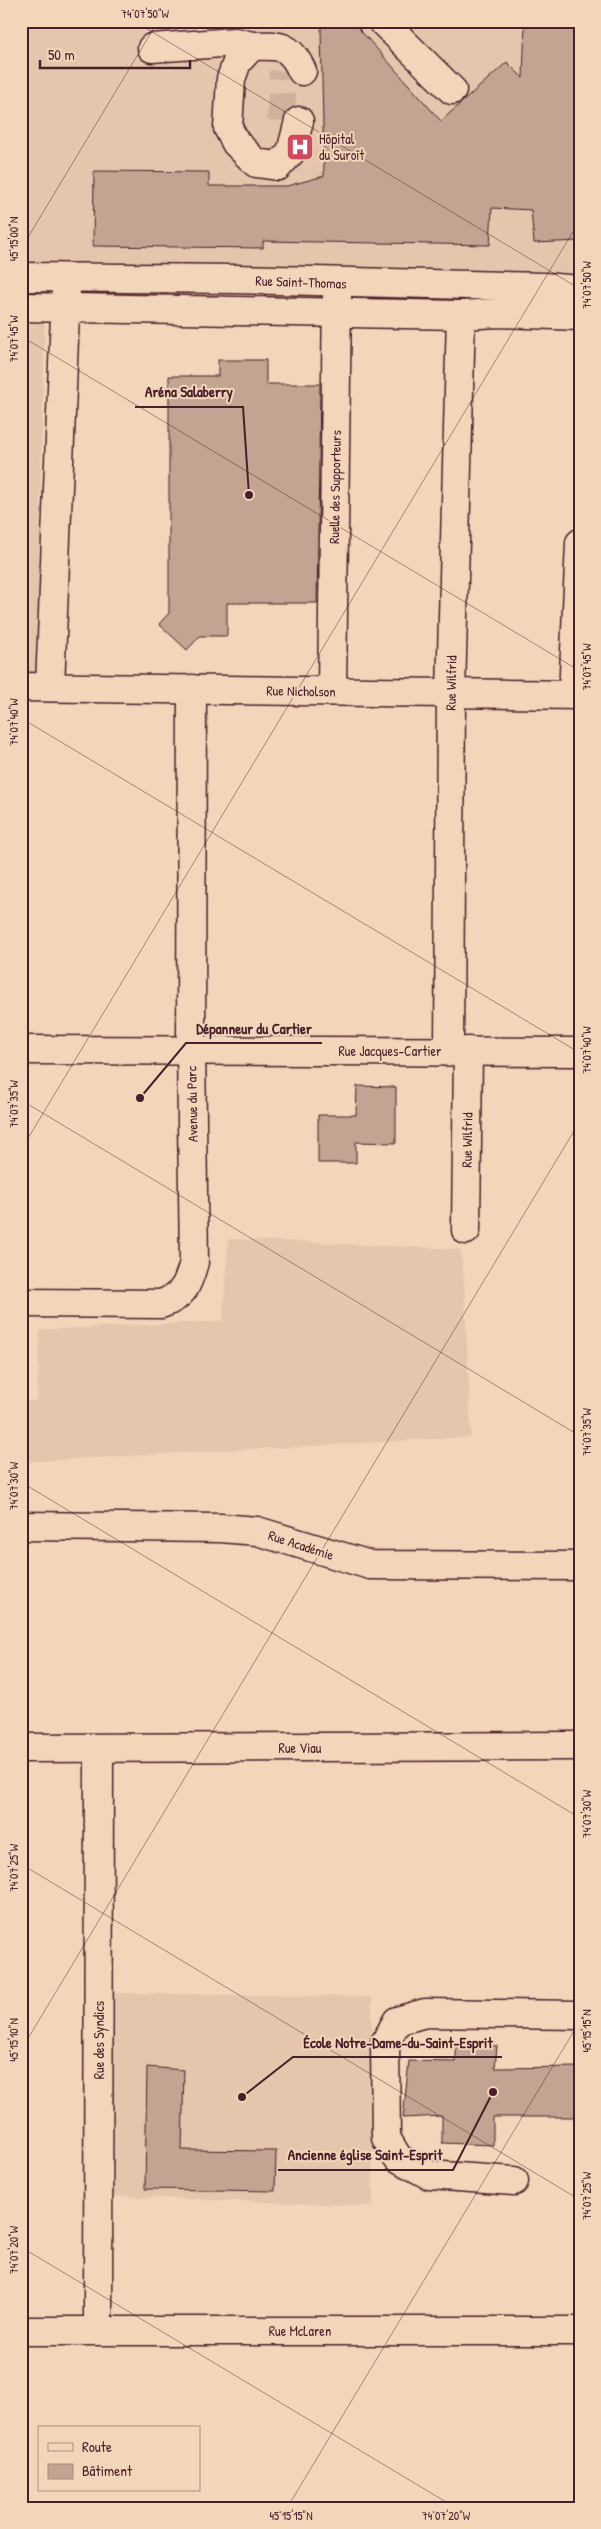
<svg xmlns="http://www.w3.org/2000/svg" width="601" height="2529" font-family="'Patrick Hand',sans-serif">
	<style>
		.built { fill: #e5c6ad }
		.building { fill: #c3a392; stroke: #4a1f2b }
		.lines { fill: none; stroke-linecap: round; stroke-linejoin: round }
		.minor-tunnel { stroke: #d1b19d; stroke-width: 28; stroke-dasharray: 28 14; stroke-linecap: butt }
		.minor-casing { stroke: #4a1f2b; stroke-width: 31 }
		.minor { stroke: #f3d5b9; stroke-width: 28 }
		.ticks { fill: none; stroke: #4a1f2b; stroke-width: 1; stroke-opacity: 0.45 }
		.labels { text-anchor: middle; stroke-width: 4; stroke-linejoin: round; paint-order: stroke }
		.poi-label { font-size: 14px; fill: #4a1f2b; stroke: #f3d5b9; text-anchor: start }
		.street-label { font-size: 14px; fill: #4a1f2b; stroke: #f3d5b9 }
		.leader { fill: none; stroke: #4a1f2b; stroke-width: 2 }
		.callout-dot { fill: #4a1f2b; stroke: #f3d5b9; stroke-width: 2 }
		.callout-label { font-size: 15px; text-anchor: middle; font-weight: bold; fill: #4a1f2b; stroke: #f3d5b9; stroke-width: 4; stroke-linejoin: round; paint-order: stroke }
		.neatline { fill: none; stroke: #4a1f2b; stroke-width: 2 }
		.ticks-label { font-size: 12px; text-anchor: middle; fill: #4a1f2b }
	</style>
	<rect width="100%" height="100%" fill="#f3d5b9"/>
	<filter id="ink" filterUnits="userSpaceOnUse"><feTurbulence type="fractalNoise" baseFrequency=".02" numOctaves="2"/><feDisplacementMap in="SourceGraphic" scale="10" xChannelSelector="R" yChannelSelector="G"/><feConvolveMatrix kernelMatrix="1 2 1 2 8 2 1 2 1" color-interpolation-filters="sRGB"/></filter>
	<g filter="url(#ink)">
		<!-- built -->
		<g class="built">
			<path d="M21 21H580V284L21 273Z"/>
			<path d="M21 315H45L36 678H21Z"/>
			<path d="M228 1239 460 1249 464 1278 471 1437 21 1462V1403L37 1400 40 1330 223 1321Z"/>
			<path d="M113 1993 372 1997 373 2206 111 2196Z"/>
		</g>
		<!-- building -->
		<g class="building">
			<path d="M330 21H352L441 121 507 62 523 78 525 21H580V241L534 243 531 210 492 208 490 245 263 241V248L93 246 94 171 209 172V186H287L324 176 321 29Z"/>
			<path d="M218 360H266V384H320L317 603H227V636H200L187 650 159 624 169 613V376H218Z"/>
			<path d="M357 1086 396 1087V1143L356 1142V1163H318V1115H356Z"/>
			<path d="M456 2045 497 2046 495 2068 580 2067V2117H493V2145L442 2143V2116L403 2118 409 2061 456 2062Z"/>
			<path d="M147 2067 184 2070 182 2150 276 2151 275 2191 145 2189Z"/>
		</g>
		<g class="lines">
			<!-- minor-tunnel -->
			<path class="minor-tunnel" d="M281 121 283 71"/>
			<!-- minor casing -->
			<g class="minor-casing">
				<g id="minor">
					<path d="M382 21 452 90"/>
					<path d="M152 48 235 42 252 46"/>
					<path d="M278 166 256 163 236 143 228 128 231 79 237 62 252 46C279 45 290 44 302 71"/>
					<path d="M278 166 291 152 299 121"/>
					<path d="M21 277 236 279 544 287 580 290"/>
					<path d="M21 307 461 315 499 313 580 316"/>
					<path d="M21 687 580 695"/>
					<path d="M50 687 66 289"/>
					<path d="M332 691 337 295"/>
					<path d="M573 695 580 543"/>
					<path d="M21 1050 580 1052"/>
					<path d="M449 1051 451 692 461 315"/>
					<path d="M466 1230 468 1051"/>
					<path d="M21 1303 161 1304C184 1296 188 1284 194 1262L191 1050 192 689"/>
					<path d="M21 1526 220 1528 257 1531 370 1565 580 1566"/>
					<path d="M21 1748 580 1746"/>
					<path d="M514 2181 429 2175 398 2158 386 2138 385 2043 397 2021 425 2013 580 2015"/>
					<path d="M98 2330 99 1749"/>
					<path d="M21 2331H580"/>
				</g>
			</g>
			<!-- minor -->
			<use href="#minor" class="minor"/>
		</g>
	</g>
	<!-- ticks -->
	<path class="ticks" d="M134 21 580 289M21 249 158 21M21 336 580 671M21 718 580 1053M21 1100 580 1436M21 1150 580 220M21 1482 580 1818M21 1864 580 2200M21 2050 580 1121M21 2247 456 2508M287 2508 580 2021"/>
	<!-- icons -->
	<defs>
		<g id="hospital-square" transform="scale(1.4375)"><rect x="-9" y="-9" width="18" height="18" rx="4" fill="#d1495b" stroke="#f3d5b9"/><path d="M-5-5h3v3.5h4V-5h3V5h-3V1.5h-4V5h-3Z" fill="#fff"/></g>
	</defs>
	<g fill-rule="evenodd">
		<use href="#hospital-square" x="300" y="147"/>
	</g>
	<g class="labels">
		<!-- poi labels -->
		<g class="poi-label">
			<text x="319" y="144">Hôpital<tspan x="319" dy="16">du Suroît</tspan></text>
		</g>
		<!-- street labels -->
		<g class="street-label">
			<text transform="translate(301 282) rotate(2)" y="5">Rue Saint-Thomas</text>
			<text transform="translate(335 487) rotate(-89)" y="5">Ruelle des Supporteurs</text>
			<text transform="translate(451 683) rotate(-89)" y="5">Rue Wilfrid</text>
			<text transform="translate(301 691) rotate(1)" y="5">Rue Nicholson</text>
			<text x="390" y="1056">Rue Jacques-Cartier</text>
			<text transform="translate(192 1104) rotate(-91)" y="5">Avenue du Parc</text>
			<text transform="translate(467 1140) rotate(-89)" y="5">Rue Wilfrid</text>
			<text transform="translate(301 1545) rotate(18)" y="5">Rue Académie</text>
			<text x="300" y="1753">Rue Viau</text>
			<text transform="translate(99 2040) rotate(-90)" y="5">Rue des Syndics</text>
			<text x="300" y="2336">Rue McLaren</text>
		</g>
	</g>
	<!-- callouts -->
	<path class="leader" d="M249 495L243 407H135M140 1098L186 1043H322M242 2097L293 2057H502M493 2092L453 2170H278"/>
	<g class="callout-dot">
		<circle cx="249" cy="495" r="5"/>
		<circle cx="140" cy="1098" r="5"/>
		<circle cx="242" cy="2097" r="5"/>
		<circle cx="493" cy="2092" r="5"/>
	</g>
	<g class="callout-label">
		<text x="189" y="397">Aréna Salaberry</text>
		<text x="254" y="1034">Dépanneur du Cartier</text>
		<text x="398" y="2048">École Notre-Dame-du-Saint-Esprit</text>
		<text x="365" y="2160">Ancienne église Saint-Esprit</text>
	</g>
	<!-- margin -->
	<rect width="601" height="2529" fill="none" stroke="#f3d5b9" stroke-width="55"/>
	<!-- legend -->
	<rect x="38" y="2426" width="162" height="65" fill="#f3d5b9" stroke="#af8c80"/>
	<rect x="48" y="2443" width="25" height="8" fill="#f3d5b9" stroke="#af8c80"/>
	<text x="82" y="2452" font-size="15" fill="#4a1f2b">Route</text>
	<rect x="48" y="2464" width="25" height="15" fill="#c3a392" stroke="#af8c80"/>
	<text x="82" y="2476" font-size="15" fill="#4a1f2b">Bâtiment</text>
	<!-- scale -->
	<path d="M40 60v8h150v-8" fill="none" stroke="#4a1f2b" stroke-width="2.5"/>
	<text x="48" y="60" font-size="15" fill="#4a1f2b" stroke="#f3d5b9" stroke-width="4" paint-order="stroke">50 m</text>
	<rect x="28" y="28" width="546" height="2474" class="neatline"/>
	<g class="ticks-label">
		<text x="145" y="18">74°07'50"W</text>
		<text transform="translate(14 239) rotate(-90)" y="4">45°15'00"N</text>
		<text transform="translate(587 285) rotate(-90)" y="4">74°07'50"W</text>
		<text transform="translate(14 339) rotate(-90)" y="4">74°07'45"W</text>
		<text transform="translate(587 667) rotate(-90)" y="4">74°07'45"W</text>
		<text transform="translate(14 722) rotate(-90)" y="4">74°07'40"W</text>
		<text transform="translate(587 1050) rotate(-90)" y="4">74°07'40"W</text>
		<text transform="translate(14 1104) rotate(-90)" y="4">74°07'35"W</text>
		<text transform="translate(587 1432) rotate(-90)" y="4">74°07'35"W</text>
		<text transform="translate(14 1486) rotate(-90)" y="4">74°07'30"W</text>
		<text transform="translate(587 1814) rotate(-90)" y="4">74°07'30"W</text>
		<text transform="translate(14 1868) rotate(-90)" y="4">74°07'25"W</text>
		<text transform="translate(587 2031) rotate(-90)" y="4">45°15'15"N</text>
		<text transform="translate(14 2040) rotate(-90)" y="4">45°15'10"N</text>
		<text transform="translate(587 2196) rotate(-90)" y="4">74°07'25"W</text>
		<text transform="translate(14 2250) rotate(-90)" y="4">74°07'20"W</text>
		<text x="291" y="2520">45°15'15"N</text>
		<text x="446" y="2520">74°07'20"W</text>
	</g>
</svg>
